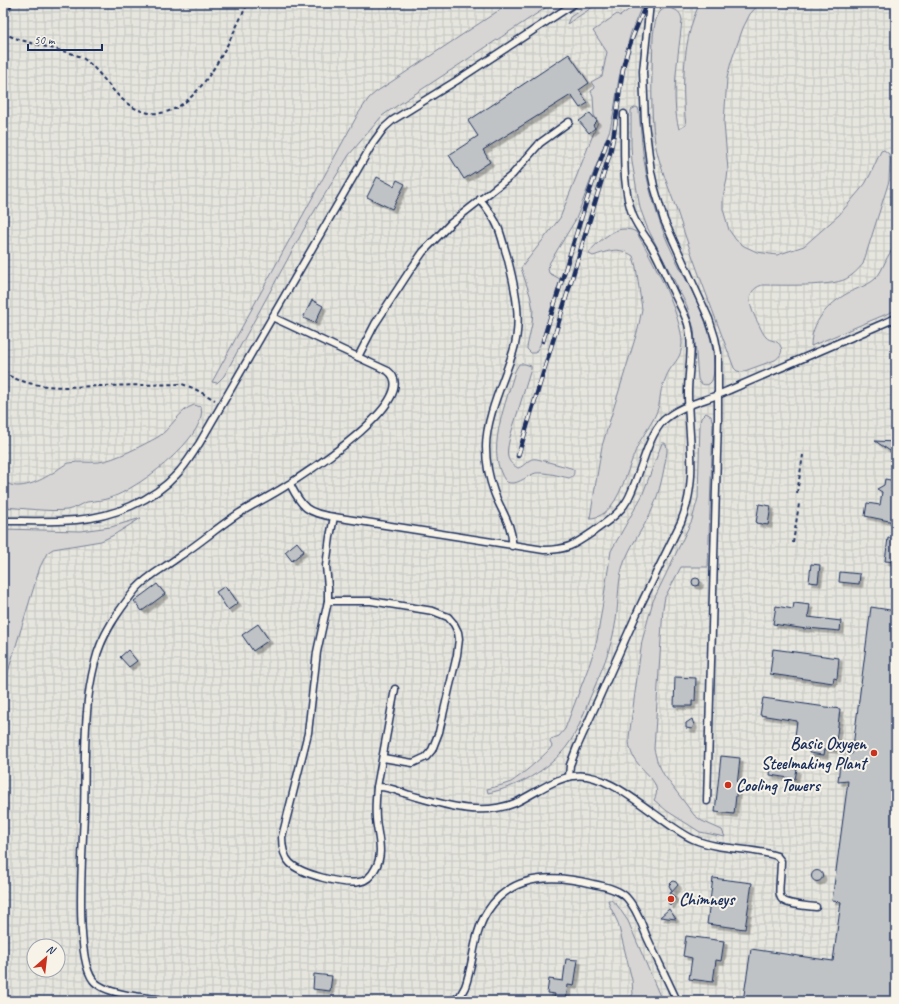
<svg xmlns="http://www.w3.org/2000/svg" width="899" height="1004" font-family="Caveat,sans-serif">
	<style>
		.industrial { fill: url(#industrial-grid); fill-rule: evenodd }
		.green { fill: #d7d6d4; stroke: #798299 }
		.building { fill: #c0c3c5; stroke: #1b2f5e; filter: url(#shadow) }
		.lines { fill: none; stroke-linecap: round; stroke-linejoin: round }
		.service-casing { stroke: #1b2f5e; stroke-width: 9 }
		.path { stroke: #1b2f5e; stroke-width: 2; stroke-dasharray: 4 3; stroke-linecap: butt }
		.service { stroke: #f7f3e8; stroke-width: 6 }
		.rail-casing { stroke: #1b2f5e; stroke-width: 4.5 }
		.rail { stroke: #f7f3e8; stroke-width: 3; stroke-dasharray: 9; stroke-linecap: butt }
		.poi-dot { fill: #c8321e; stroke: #f7f3e8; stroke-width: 1.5 }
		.labels { text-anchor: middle; stroke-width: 4; stroke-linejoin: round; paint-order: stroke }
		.poi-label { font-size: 17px; font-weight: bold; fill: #1b2f5e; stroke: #f7f3e8; text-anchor: start }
	</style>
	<defs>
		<pattern id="industrial-grid" width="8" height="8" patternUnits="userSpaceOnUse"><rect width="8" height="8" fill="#e6e5de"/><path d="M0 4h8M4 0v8" fill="none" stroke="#c5c5c1"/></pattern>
		<filter id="shadow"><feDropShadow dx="3.5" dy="3.5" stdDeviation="0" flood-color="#0004"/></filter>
	</defs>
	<rect width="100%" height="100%" fill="#f7f3e8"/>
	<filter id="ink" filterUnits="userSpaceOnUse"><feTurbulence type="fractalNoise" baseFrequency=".025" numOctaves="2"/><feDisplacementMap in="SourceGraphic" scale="8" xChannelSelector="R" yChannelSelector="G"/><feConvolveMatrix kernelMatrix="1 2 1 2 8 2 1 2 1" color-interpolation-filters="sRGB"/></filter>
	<g filter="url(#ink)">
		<!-- industrial -->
		<path class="industrial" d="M3 3H896V1001H3ZM34 946H58V970H34Z"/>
		<!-- green -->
		<g class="green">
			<path d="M510 3H553L389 111 382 116 349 155 309 220 224 376 217 383 212 382 358 114 369 98 376 92Z"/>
			<path d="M592 3H599L567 24 570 17Z"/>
			<path d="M632 3H643L631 32 627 47 619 78 614 111 610 129 576 219 550 262 548 268 549 273 560 279 540 345 535 353H531L527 349V347L532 324 533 309 530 295 521 268 560 218 598 122 594 115 593 96 591 91 595 88 591 82 602 76 607 52 593 31 617 14 620 16 634 6Z"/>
			<path d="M700 3H760L750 14 743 28 731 62 727 78 724 123 728 170 727 179 723 198V209L729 230 736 240 744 246 757 252 777 255 804 246 839 215 865 184 870 175 881 151 884 150 889 154 890 160 889 181 863 264C858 270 853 275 846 279 830 287 782 285 762 285 741 292 753 313 759 325 761 329 763 334 766 337 770 342 778 339 781 347 783 352 780 357 775 360L742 372 737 371 734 368C715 316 694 264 677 211 669 188 659 165 655 142 650 110 652 71 653 38 654 27 656 3 673 9 679 11 681 14 682 20 679 54 670 96 679 129L686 125C681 88 683 36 700 3Z"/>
			<path d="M636 107 638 108 639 111C641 131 642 152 646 172 650 193 657 215 665 236 682 278 713 318 714 365 714 375 713 390 700 383L698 379 694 329 687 306 647 227 640 208 632 162 631 145V110Z"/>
			<path d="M625 229 632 230 636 232C651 255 683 318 682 344 681 358 676 360 669 371 667 374 666 378 664 382 659 392 661 402 657 411 653 422 645 432 639 443 630 461 623 492 611 506 606 513 598 518 590 518L602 446 638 329 642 309 636 267 633 256C618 246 609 251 593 256L589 254C590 248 607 235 613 232 616 230 621 229 625 229Z"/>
			<path d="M896 246V310L811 346C811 322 828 304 848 293 857 288 867 286 875 279 885 269 885 255 896 246Z"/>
			<path d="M519 364H525L531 366V369L510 437C507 451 504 461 518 468 526 466 528 457 537 459L571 468 574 470C574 474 574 476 569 478 560 476 546 472 536 473 528 475 519 484 511 483 506 483 504 479 502 475 487 445 507 401 515 371Z"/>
			<path d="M194 405 201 407C208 433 152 476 132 487 123 493 112 498 102 500 97 501 92 501 87 502 80 504 74 509 67 510 49 512 22 508 3 507V480C15 493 38 482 51 474 57 471 62 465 69 463 79 461 89 463 99 462 115 460 143 445 158 437 171 429 179 410 194 405Z"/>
			<path d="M706 413 711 416 713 424 708 567H681L665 597 663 608 654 749 657 761 664 775 694 815 702 821 722 830 725 837 700 832 667 811 654 800C664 783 642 772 634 758 630 751 629 745 629 737L642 641 653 601 692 520 698 498 700 423 701 418Z"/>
			<path d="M662 443H665C669 448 666 456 665 463 662 480 658 497 651 512 643 529 632 543 625 560 617 578 619 601 616 620 612 648 600 674 589 700 583 716 577 733 567 746 548 771 517 787 488 793L487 789C495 787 503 785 511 782 517 779 549 752 552 746L550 742 551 739 559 736 565 729 590 663 597 640 611 551 642 496Z"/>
			<path d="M141 518 112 536 101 541 53 549 47 553 40 567 3 688V529L80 531 111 527Z"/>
			<path d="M608 900H611L617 905 628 921 662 1001H628L633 994 632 980 618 923 609 904Z"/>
		</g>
		<!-- building -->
		<g class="building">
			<path d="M569 54 589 83 579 90 588 103 580 108 571 95 483 150 490 162 464 179 449 155 478 136 468 121Z"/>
			<path d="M590 113 597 121 593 125 595 128 589 133 579 121Z"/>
			<path d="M377 177 394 186 397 180 405 184 392 209 367 197Z"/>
			<path d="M312 300 323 306 315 323 303 318Z"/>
			<path d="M875 441 896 442V455Z"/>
			<path d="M885 479 896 481V509L894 522 865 516 867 503 880 505 882 492 877 489 884 485Z"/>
			<path d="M759 504 771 506 768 525 756 523Z"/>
			<path d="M888 538 896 539V562L885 561Z"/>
			<path d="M297 542 304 551 292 561 285 552Z"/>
			<path d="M811 564 820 565 818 583 809 582Z"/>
			<path d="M840 572 860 574 859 584 839 582Z"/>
			<circle cx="696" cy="582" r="4"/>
			<path d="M157 584 165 594 142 611 134 601Z"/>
			<path d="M225 586 228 591 229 590 238 603 228 610 216 592Z"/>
			<path d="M794 603 810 605 808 617 841 621 840 631 807 628 806 629 773 624 776 606 793 609Z"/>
			<path d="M871 607 896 611V1001H743L751 949 833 961 841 902 832 901 848 781 838 782 841 752 852 754Z"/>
			<path d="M258 624 269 640 253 651 242 635Z"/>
			<path d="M773 649 839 658 837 679 834 678 833 683 770 674Z"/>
			<path d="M128 650 137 661 129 667 120 657Z"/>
			<path d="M675 677 696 678 695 701H692V706H674Z"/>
			<path d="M763 698 840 709 835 750 825 749 824 755 809 753 810 746 794 744 797 721 760 715Z"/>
			<path d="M692 719 694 725 692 729 686 728V723Z"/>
			<path d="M721 756 740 758 734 814 715 812Z"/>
			<path d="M771 766 797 769 795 779 770 775Z"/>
			<circle cx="817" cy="876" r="5.5"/>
			<path d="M713 878 752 883 745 929 707 924Z"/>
			<path d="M673 881 676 882 678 885 672 892 669 885Z"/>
			<path d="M671 892 675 898 670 906 667 899Z"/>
			<path d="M669 909 676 919 660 917Z"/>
			<path d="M686 936 724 941 721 961 716 960 713 982 689 979 692 958 683 956Z"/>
			<path d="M566 959 578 960 574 986 568 985 566 1001 554 1000 555 994 547 993 549 979 563 981Z"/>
			<path d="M314 974 332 976 330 991 313 989Z"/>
		</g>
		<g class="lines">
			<!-- service casing -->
			<g class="service-casing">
				<g id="service">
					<path d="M650 3 643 71 645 123 651 172 654 186 664 220 709 319 715 338 718 353V419L707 801"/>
					<path d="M480 199C487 208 494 217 498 227 502 237 504 247 507 256 515 287 523 321 513 352 504 380 486 417 486 447 486 462 489 478 494 492 500 509 514 527 512 546"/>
					<path d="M358 357 375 324 409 272 423 252 451 223 512 175 540 143 569 122"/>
					<path d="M290 484C302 508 307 513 334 517L330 537 326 566 328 587V601L317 652 308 733 282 837C282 846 283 856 290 863 301 874 343 885 359 882 367 881 372 875 375 869 385 853 377 835 376 818 375 807 376 797 377 787"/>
					<path d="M334 517 544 550C567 550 574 545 593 532 606 522 620 514 628 499 640 477 647 436 664 420 682 404 706 401 727 391 783 367 840 342 896 318"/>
					<path d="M3 521C27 521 52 522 76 520 112 517 153 501 177 474 186 465 192 454 199 444L373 143 384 128 393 120 456 81 575 3"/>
					<path d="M328 601H371L433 611 448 617 454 624 458 632 459 639 457 655 439 732 432 750 426 757 413 763 383 758"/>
					<path d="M395 689 377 787C389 786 399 792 410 795 445 805 480 817 515 803 534 794 553 779 573 776 610 769 660 824 693 839 720 851 750 847 777 856L781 861C780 903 770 902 816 907"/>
					<path d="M569 777 570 765 577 747 642 602 681 522C699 477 688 439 688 393 688 371 694 347 688 324 684 312 678 302 673 291 666 276 660 261 652 247 646 237 638 228 633 216 621 185 625 147 624 114"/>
					<path d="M173 1001C153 998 105 996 93 980 74 956 83 847 84 813 85 780 84 745 87 712 88 695 91 678 95 662 101 635 119 610 136 589 148 575 166 567 180 556 200 543 218 527 238 514 255 503 273 495 289 484 309 471 423 398 388 371L272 317"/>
					<path d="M453 1001 460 996 465 987C474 963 473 934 487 912 511 873 554 874 593 884 604 886 618 889 626 897 636 908 641 922 646 935 656 957 667 979 677 1001"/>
				</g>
			</g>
			<!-- path -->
			<g class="path">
				<path d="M3 22 13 3"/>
				<path d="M3 33C20 41 40 45 58 50 67 52 76 54 84 59 102 72 112 94 131 106 190 141 228 42 248 3"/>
				<path d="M3 372C21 384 41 386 63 387L182 384 193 388 215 400"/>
				<path d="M797 493 803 455"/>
				<path d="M793 543 799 504"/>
			</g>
			<!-- service -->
			<use href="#service" class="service"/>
			<!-- rail casing -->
			<g class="rail-casing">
				<g id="rail">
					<path d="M543 341 589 193 608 139"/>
					<path d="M518 456 610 153C617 124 618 94 624 64 629 43 638 23 647 3"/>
				</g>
			</g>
			<!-- rail -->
			<use href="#rail" class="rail"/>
		</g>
	</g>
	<!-- markers -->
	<g class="poi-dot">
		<circle cx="874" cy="753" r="4"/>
		<circle cx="728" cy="785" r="4"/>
		<circle cx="671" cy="899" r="4"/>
	</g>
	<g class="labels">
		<!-- poi labels -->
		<g class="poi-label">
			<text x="866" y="749" text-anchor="end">Basic Oxygen<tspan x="866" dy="20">Steelmaking Plant</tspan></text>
			<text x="736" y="791">Cooling Towers</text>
			<text x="679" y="905">Chimneys</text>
		</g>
	</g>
	<!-- margin -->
	<rect width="899" height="1004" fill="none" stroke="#f7f3e8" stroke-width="16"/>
	<rect x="8" y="8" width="883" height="988" fill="none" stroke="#1b2f5e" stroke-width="1.5" filter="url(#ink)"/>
	<!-- north arrow -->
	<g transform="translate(46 958) rotate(28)"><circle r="19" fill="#f7f3e8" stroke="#9fa5b1"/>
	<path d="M0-3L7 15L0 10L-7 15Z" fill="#c8321e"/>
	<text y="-6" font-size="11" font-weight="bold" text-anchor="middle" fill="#1b2f5e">N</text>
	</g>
	<!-- scale -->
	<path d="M28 44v6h74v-6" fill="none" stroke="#1b2f5e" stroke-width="2"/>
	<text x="34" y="44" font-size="12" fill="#1b2f5e" stroke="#f7f3e8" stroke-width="3" paint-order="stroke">50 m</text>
</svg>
